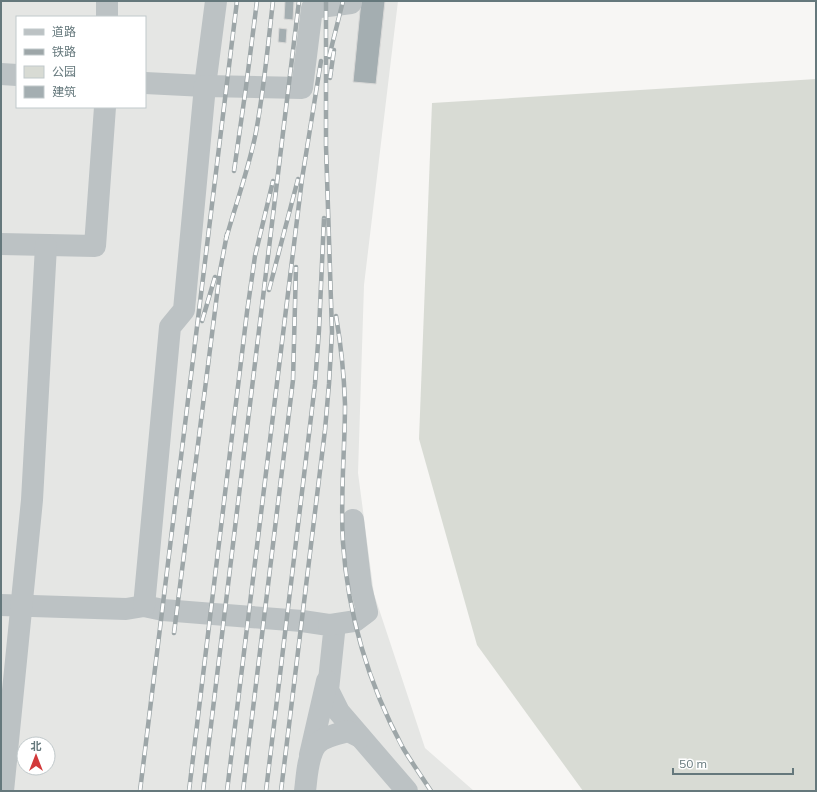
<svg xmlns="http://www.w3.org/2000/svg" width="817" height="792" font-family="Mulish,'Noto Sans SC',sans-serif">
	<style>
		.built { fill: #e5e6e4; fill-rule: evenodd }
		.green { fill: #d8dbd4 }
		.building { fill: #a4aeb1; stroke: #d8d8d7 }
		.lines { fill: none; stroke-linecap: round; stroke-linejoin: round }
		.minor { stroke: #bcc2c4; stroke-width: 22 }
		.rail-casing { stroke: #9da6a8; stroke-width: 4.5 }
		.rail { stroke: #fff; stroke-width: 3; stroke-dasharray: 9; stroke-linecap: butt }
	</style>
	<rect width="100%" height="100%" fill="#f7f6f4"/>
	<!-- built -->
	<path class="built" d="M1 1H398L364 285 358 473 374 594 425 748 474 791H1ZM17 17H145V107H17ZM24 744H48V768H24Z"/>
	<!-- green -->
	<path class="green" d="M816 79V791H583L477 645 419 439 432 103Z"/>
	<!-- building -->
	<g class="building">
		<path d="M285 1H294L293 20 284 19Z"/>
		<path d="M361 1H385L376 84 353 82Z"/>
		<path d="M279 28 287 29 286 43 278 42Z"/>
	</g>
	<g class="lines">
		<!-- minor -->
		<g class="minor">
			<path d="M107 1V17"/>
			<path d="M1 74 17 75"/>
			<path d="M145 83 205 86 216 1"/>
			<path d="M1 244 95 246 105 107"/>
			<path d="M1 605 126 609 144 606 163 610 302 621 329 625 334 633 328 690 339 712 407 791"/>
			<path d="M144 606 170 327 184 310 205 86 302 88 312 8 351 3V1"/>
			<path d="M329 625 355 621 367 612 361 587 353 520"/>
			<path d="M310 755 327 681"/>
			<path d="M3 791 32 500 46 246"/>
			<path d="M305 791C307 777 307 757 316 745 321 738 340 733 348 731L360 737"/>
		</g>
		<!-- rail casing -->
		<g class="rail-casing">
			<g id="rail">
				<path d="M329 57 343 1"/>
				<path d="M330 78 334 50"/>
				<path d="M234 171 246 87 257 1"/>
				<path d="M226 239C236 203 249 168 256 132 264 89 268 45 273 1"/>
				<path d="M269 290 298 179"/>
				<path d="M336 316C341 345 344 374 345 404 345 450 340 496 343 543 348 615 369 685 403 748 412 763 422 777 431 791"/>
				<path d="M202 321 215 277"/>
				<path d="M174 633 220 271 227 234"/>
				<path d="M140 791 237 1"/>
				<path d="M189 791 247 312 255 256 273 181"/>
				<path d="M203 791 299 1"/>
				<path d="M227 791 302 179 321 61"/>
				<path d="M243 791 293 380 296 267"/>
				<path d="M266 791 315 384 319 330 324 218"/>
				<path d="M281 791 325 430 329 384 332 332 326 146V1"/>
			</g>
		</g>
		<!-- rail -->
		<use href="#rail" class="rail"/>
	</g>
	<!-- border -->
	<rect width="817" height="792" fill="none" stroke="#65787c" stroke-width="4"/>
	<!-- legend -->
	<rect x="16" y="16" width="130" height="92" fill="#ffffff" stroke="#c1c9cb"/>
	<rect x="24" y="29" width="20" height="6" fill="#bcc2c4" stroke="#c1c9cb"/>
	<text x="52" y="36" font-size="12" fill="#65787c">道路</text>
	<rect x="24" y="49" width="20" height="6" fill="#9da6a8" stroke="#c1c9cb"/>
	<text x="52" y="56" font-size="12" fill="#65787c">铁路</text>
	<rect x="24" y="66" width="20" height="12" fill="#d8dbd4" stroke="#c1c9cb"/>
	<text x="52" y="76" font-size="12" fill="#65787c">公园</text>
	<rect x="24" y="86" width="20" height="12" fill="#a4aeb1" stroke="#c1c9cb"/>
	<text x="52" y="96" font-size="12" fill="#65787c">建筑</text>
	<!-- north arrow -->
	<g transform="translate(36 756)"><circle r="19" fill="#ffffff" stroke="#c1c9cb"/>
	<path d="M0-3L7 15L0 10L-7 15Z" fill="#d2393a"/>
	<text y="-6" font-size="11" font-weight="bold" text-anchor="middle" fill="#65787c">北</text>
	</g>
	<!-- scale -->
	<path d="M673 768v6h120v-6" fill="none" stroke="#65787c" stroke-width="2"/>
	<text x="679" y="768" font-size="12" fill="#65787c" stroke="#ffffff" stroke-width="3" paint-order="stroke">50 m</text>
</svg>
